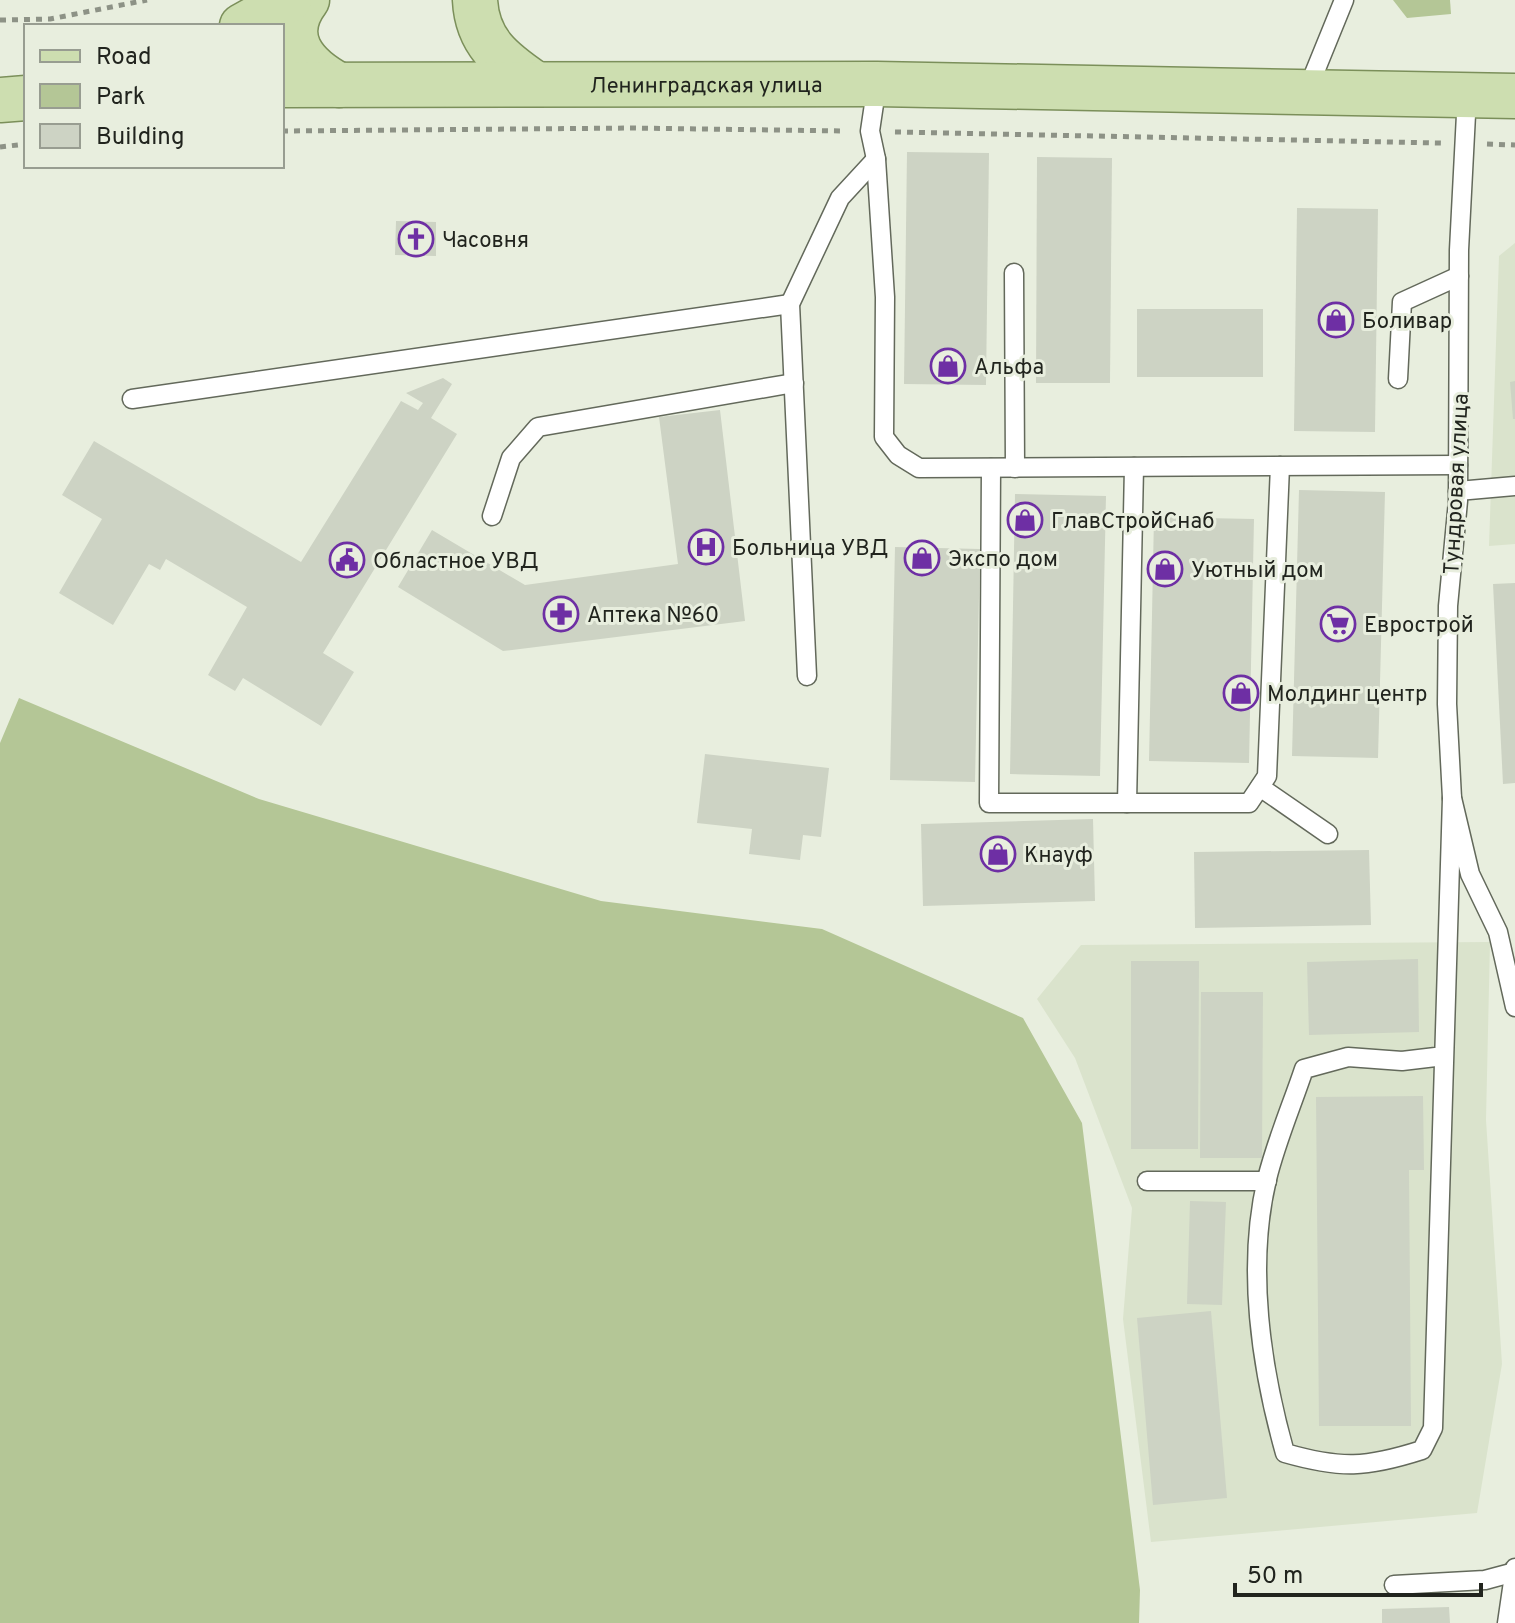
<svg xmlns="http://www.w3.org/2000/svg" width="1515" height="1623" font-family="Overpass,sans-serif">
	<style>
		.built { fill: #dae3cc }
		.green { fill: #b4c696 }
		.building { fill: #cdd3c4 }
		.lines { fill: none; stroke-linecap: round; stroke-linejoin: round }
		.service-casing { stroke: #63695b; stroke-width: 21 }
		.primary-casing { stroke: #7b8f5a; stroke-width: 47 }
		.path { stroke: #8d9286; stroke-width: 5; stroke-dasharray: 6 6; stroke-linecap: butt }
		.service { stroke: #fff; stroke-width: 18 }
		.primary { stroke: #cddeb0; stroke-width: 44 }
		.labels { text-anchor: middle; stroke-width: 6; stroke-linejoin: round; paint-order: stroke }
		.street-label { font-size: 22px; fill: #21241e; stroke: #e8eede }
		.poi-label { font-size: 22px; fill: #21241e; stroke: #e8eede; text-anchor: start }
	</style>
	<rect width="100%" height="100%" fill="#e8eede"/>
	<!-- built -->
	<g class="built">
		<path d="M1515 243V544L1489 546 1499 256Z"/>
		<path d="M1490 942 1486 1120 1502 1364 1477 1513 1151 1542 1123 1319 1132 1208 1075 1058 1037 999 1081 945Z"/>
	</g>
	<!-- green -->
	<g class="green">
		<path d="M1393 0H1450L1451 14 1407 18Z"/>
		<path d="M19 698 259 799 601 901 822 929 1023 1018 1082 1123 1140 1590 1139 1623H0V743Z"/>
	</g>
	<!-- building -->
	<g class="building">
		<path d="M907 152 989 153 986 385 904 384Z"/>
		<path d="M1037 157 1112 158 1110 383H1036Z"/>
		<path d="M1297 208 1378 209 1375 432 1294 431Z"/>
		<path d="M396 221 436 222V256L395 255Z"/>
		<rect x="1137" y="309" width="126" height="68"/>
		<path d="M443 378 452 384 431 418 457 434 323 653 354 672 321 726 243 678 235 691 208 675 247 607 166 559 160 570 149 564 113 625 59 593 102 519 62 495 94 441 301 562 401 401 418 410 423 403 406 393Z"/>
		<path d="M1515 381V419H1513L1510 382Z"/>
		<path d="M720 410 745 621 503 651 398 587 432 530 525 585 678 564 659 417Z"/>
		<path d="M1299 490 1385 492 1378 758 1292 756Z"/>
		<path d="M1015 494 1106 496 1100 776 1010 774Z"/>
		<path d="M1154 517 1254 519 1249 763 1149 761Z"/>
		<path d="M895 547 980 549 975 782 890 780Z"/>
		<path d="M1515 583V783L1503 784 1493 584Z"/>
		<path d="M705 754 829 768 821 837 803 835 800 860 749 854 752 829 697 823Z"/>
		<path d="M1093 819 1095 901 923 906 921 824Z"/>
		<path d="M1369 850 1371 925 1195 928 1194 852Z"/>
		<path d="M1418 959 1419 1032 1309 1035 1307 962Z"/>
		<path d="M1131 961H1199L1198 1149H1131Z"/>
		<path d="M1201 992H1263L1262 1158H1200Z"/>
		<path d="M1423 1096 1424 1170H1409L1411 1426H1319L1316 1097Z"/>
		<path d="M1190 1201 1226 1202 1222 1305 1187 1304Z"/>
		<path d="M1211 1311 1227 1498 1153 1505 1137 1318Z"/>
		<path d="M1449 1607 1450 1623H1382V1609Z"/>
	</g>
	<g class="lines">
		<!-- service casing -->
		<g class="service-casing">
			<g id="service">
				<path d="M877 84 870 131 876 159 885 297 884 437 898 455 919 468 1458 465"/>
				<path d="M1307 91 1344 0"/>
				<path d="M1467 95 1459 250 1458 501 1448 606 1447 704 1452 798 1470 874 1498 932 1515 1007"/>
				<path d="M1014 273 1015 468"/>
				<path d="M1398 379 1402 302 1459 276"/>
				<path d="M132 399 790 304"/>
				<path d="M991 468 989 803H1249L1267 776 1280 466"/>
				<path d="M1458 491 1515 486"/>
				<path d="M492 516 511 458 538 427 794 383"/>
				<path d="M807 676 790 304 840 198 876 159"/>
				<path d="M1260 787 1328 834"/>
				<path d="M1127 803 1134 467"/>
				<path d="M1444 1056 1402 1061 1348 1057 1304 1069C1292 1105 1276 1142 1267 1179 1246 1267 1261 1368 1285 1453 1341 1469 1366 1468 1422 1450L1433 1428 1452 798"/>
				<path d="M1147 1181H1267"/>
				<path d="M1394 1585 1485 1580 1515 1572"/>
				<path d="M1507 1623 1515 1568"/>
			</g>
		</g>
		<!-- primary casing -->
		<g class="primary-casing">
			<g id="primary">
				<path d="M307 0C279 37 304 66 339 85"/>
				<path d="M475 0C477 42 502 61 534 83"/>
				<path d="M242 26 289 0"/>
				<path id="s1" d="M282 85 877 84 1515 96"/>
				<path d="M0 100 26 98"/>
			</g>
		</g>
		<!-- path -->
		<g class="path">
			<path d="M0 20 50 19 147 0"/>
			<path d="M282 131 633 128 845 131"/>
			<path d="M895 132 1441 143"/>
			<path d="M1487 144 1515 145"/>
			<path d="M0 147 26 144"/>
		</g>
		<!-- service -->
		<use href="#service" class="service"/>
		<!-- primary -->
		<use href="#primary" class="primary"/>
	</g>
	<!-- icons -->
	<defs>
		<g id="church-ring" transform="scale(1.8)"><circle r="9.5" fill="#e8eede" stroke="#6e2fa4" stroke-width="1.5"/><path d="M-1.2-6h2.4v3.5h3.3v2.4h-3.3V6h-2.4V-.1h-3.3v-2.4h3.3Z" fill="#6e2fa4"/></g>
		<g id="shop-ring" transform="scale(1.8)"><circle r="9.5" fill="#e8eede" stroke="#6e2fa4" stroke-width="1.5"/><path d="M-5-2.5h2.3a2.7 3.5 0 0 1 5.4 0H5L5.5 6h-11ZM-1.5-2.5h3a1.5 2.3 0 0 0-3 0Z" fill="#6e2fa4"/></g>
		<g id="hospital-ring" transform="scale(1.8)"><circle r="9.5" fill="#e8eede" stroke="#6e2fa4" stroke-width="1.5"/><path d="M-5-5h3v3.5h4V-5h3V5h-3V1.5h-4V5h-3Z" fill="#6e2fa4"/></g>
		<g id="civic-ring" transform="scale(1.8)"><circle r="9.5" fill="#e8eede" stroke="#6e2fa4" stroke-width="1.5"/><path d="M-.6-6.5H3V-4.5H.6V-3L4-1V1h2V6H-6V1h2V-1L-.6-3ZM-1.2 2.5V6h2.4V2.5Z" fill="#6e2fa4"/></g>
		<g id="pharmacy-ring" transform="scale(1.8)"><circle r="9.5" fill="#e8eede" stroke="#6e2fa4" stroke-width="1.5"/><path d="M-2-6h4v4h4v4h-4v4h-4v-4h-4v-4h4Z" fill="#6e2fa4"/></g>
		<g id="supermarket-ring" transform="scale(1.8)"><circle r="9.5" fill="#e8eede" stroke="#6e2fa4" stroke-width="1.5"/><path d="M-6-5.5h2.5l.6 2H6L4.5 2H-2.5L-4.4-4H-6ZM-1.5 3.2a1.3 1.3 0 1 0 .1 0ZM3 3.2a1.3 1.3 0 1 0 .1 0Z" fill="#6e2fa4"/></g>
	</defs>
	<g fill-rule="evenodd">
		<use href="#church-ring" x="416" y="239"/>
		<use href="#shop-ring" x="1336" y="320"/>
		<use href="#shop-ring" x="948" y="366"/>
		<use href="#shop-ring" x="1025" y="520"/>
		<use href="#hospital-ring" x="706" y="547"/>
		<use href="#shop-ring" x="922" y="558"/>
		<use href="#civic-ring" x="347" y="560"/>
		<use href="#shop-ring" x="1165" y="569"/>
		<use href="#pharmacy-ring" x="561" y="614"/>
		<use href="#supermarket-ring" x="1338" y="624"/>
		<use href="#shop-ring" x="1241" y="693"/>
		<use href="#shop-ring" x="998" y="854"/>
	</g>
	<g class="labels">
		<!-- street labels -->
		<g class="street-label">
			<text dy="8" stroke="none"><textPath href="#s1" startOffset="424">Ленинградская улица</textPath></text>
			<text transform="translate(1455 484) rotate(-87)" y="8">Тундровая улица</text>
		</g>
		<!-- poi labels -->
		<g class="poi-label">
			<text x="442" y="247">Часовня</text>
			<text x="1362" y="328">Боливар</text>
			<text x="974" y="374">Альфа</text>
			<text x="1051" y="528">ГлавСтройСнаб</text>
			<text x="732" y="555">Больница УВД</text>
			<text x="948" y="566">Экспо дом</text>
			<text x="373" y="568">Областное УВД</text>
			<text x="1191" y="577">Уютный дом</text>
			<text x="587" y="622">Аптека №60</text>
			<text x="1364" y="632">Еврострой</text>
			<text x="1267" y="701">Молдинг центр</text>
			<text x="1024" y="862">Кнауф</text>
		</g>
	</g>
	<!-- legend -->
	<rect x="24" y="24" width="260" height="144" fill="#e8eede" stroke="#989d91" stroke-width="2"/>
	<rect x="40" y="50" width="40" height="12" fill="#cddeb0" stroke="#989d91" stroke-width="2"/>
	<text x="96" y="64" font-size="24" fill="#21241e">Road</text>
	<rect x="40" y="84" width="40" height="24" fill="#b4c696" stroke="#989d91" stroke-width="2"/>
	<text x="96" y="104" font-size="24" fill="#21241e">Park</text>
	<rect x="40" y="124" width="40" height="24" fill="#cdd3c4" stroke="#989d91" stroke-width="2"/>
	<text x="96" y="144" font-size="24" fill="#21241e">Building</text>
	<!-- scale -->
	<path d="M1235 1583v12h246v-12" fill="none" stroke="#21241e" stroke-width="4"/>
	<text x="1247" y="1583" font-size="24" fill="#21241e" stroke="#e8eede" stroke-width="6" paint-order="stroke">50 m</text>
</svg>
